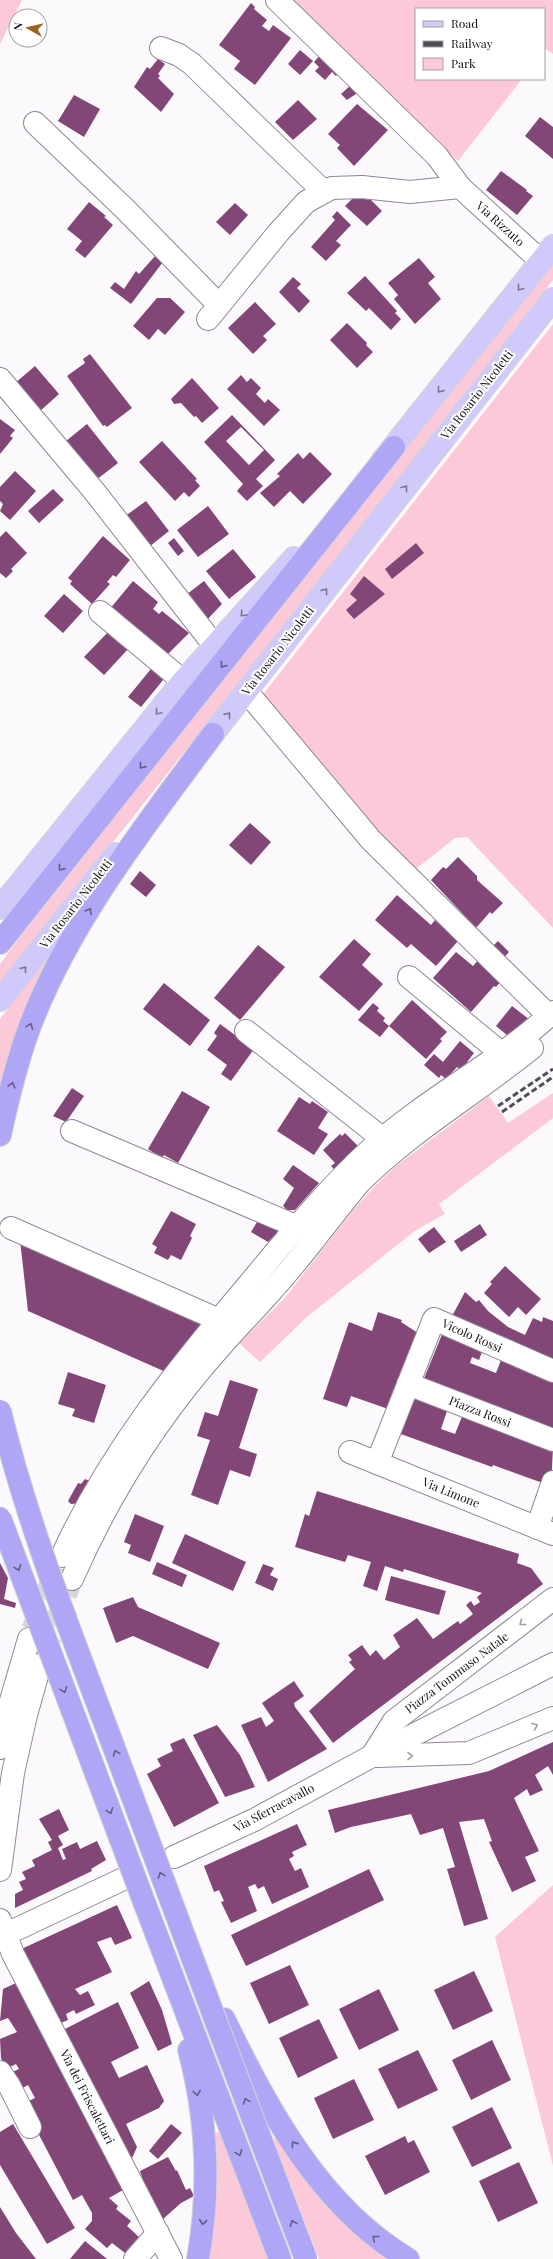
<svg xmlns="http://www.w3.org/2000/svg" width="553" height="2259" font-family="'Playfair Display',serif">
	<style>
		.green { fill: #fcc9d9 }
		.building { fill: #824776; fill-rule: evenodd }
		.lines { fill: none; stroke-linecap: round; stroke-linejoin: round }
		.minor-tunnel { stroke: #d9d6db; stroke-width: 22; stroke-dasharray: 22 11; stroke-linecap: butt }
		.minor-casing { stroke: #918699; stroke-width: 24 }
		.major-casing { stroke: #d5d4d5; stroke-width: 24 }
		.highway-casing { stroke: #d5d4d5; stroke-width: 24 }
		.minor { stroke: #fff; stroke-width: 22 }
		.major { stroke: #cfcafa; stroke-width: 22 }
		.highway { stroke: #afa6f6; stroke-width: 22 }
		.rail { stroke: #514d54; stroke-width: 3; stroke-dasharray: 6 3; stroke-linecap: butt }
		.highway-bridge-casing { stroke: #d5d4d5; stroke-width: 24; stroke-linecap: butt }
		.highway-bridge { stroke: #afa6f6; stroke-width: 22 }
		.oneway { stroke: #7b7794 }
		.oneway2 { stroke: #625c87 }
		.oneway3 { stroke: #a1a0a3 }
		.labels { text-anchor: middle; stroke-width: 4; stroke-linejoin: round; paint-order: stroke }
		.street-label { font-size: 12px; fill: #151118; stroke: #fff }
	</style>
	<rect width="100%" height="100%" fill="#fcf9fd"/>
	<!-- green -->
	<g class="green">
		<path d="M0 0H22L0 44Z"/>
		<path d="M287 0H553V54L546 49 544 51V9H416V79H522L458 161Z"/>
		<path d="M553 262V280L341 554 0 985V964L23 933 83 858 136 786 330 545Z"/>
		<path d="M553 324V928L467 837 455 838 412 872 261 697Z"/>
		<path d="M62 939 0 1090V1019Z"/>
		<path d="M553 1093V1118L439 1204 445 1214 416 1230 308 1316 260 1362 239 1343 284 1299 354 1209 374 1187 396 1166 489 1096 508 1123Z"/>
		<path d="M553 1885V2166L495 1937Z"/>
		<path d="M223 2130 272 2259H207L213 2134Z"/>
		<path d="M277 2137 391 2259H319L273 2139Z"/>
	</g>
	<!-- building -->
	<g class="building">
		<path d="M251 3 255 7 254 9 267 20 262 26 269 31 273 25 291 38 255 85 234 69 240 61 219 45Z"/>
		<path d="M300 50 313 61 300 75 288 64Z"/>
		<path d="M321 54 340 72 336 76 332 72 325 80 315 71 319 67 314 62Z"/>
		<path d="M158 59 165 64 158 74 160 76 158 78 174 94 161 112 134 87 147 67 150 69Z"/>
		<path d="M352 84 359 92 347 100 341 94Z"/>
		<path d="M74 95 100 109 84 137 58 121Z"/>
		<path d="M298 100 317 119 293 140 275 122Z"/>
		<path d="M357 104 388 130 354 166 337 148 340 145 328 134Z"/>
		<path d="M540 117 553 127V159L525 136Z"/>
		<path d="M501 171 527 190 526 191 533 196 517 215 486 190Z"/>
		<path d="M354 197 371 200 382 211 367 226 345 206Z"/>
		<path d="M89 202 106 216 104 217 113 225 85 258 75 250 82 241 67 229Z"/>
		<path d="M235 203 248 215 230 235 216 222Z"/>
		<path d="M337 211 351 225 336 241 341 245 326 261 311 247 335 220 332 217Z"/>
		<path d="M156 255 163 262 131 304 110 288 115 282 124 289 136 271 139 274Z"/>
		<path d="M419 258 435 277 428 283 441 299 415 324 394 299 398 295 388 283Z"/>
		<path d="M365 276 397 311 395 313 401 319 391 330 369 308 366 311 347 293Z"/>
		<path d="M293 277 301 284 297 288 310 301 299 313 279 292Z"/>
		<path d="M157 298H170L185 312 165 335 158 329 149 340 133 326Z"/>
		<path d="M255 302 276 324 263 336 267 340 253 354 228 328Z"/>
		<path d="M347 323 367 343 366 345 373 352 357 368 330 340Z"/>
		<path d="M90 354 132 408 107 427 105 425 103 426 67 376 85 363 83 359Z"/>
		<path d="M35 366 59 394 39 412 14 384Z"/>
		<path d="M241 375 247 382 251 378 261 388 256 394 265 403 268 399 280 410 264 426 227 389Z"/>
		<path d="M192 378 219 408 202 423 196 416 194 417 181 403 174 404 171 399Z"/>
		<path d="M232 415 275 460 256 479 263 486 247 501 237 491 243 484 204 442ZM241 427 264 450 249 465 226 441Z"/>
		<path d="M0 419 15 430 10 436 13 438 0 454Z"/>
		<path d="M87 424 118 463 96 480 66 441Z"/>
		<path d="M162 441 197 479 195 480 200 486 189 497 184 492 175 501 139 462Z"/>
		<path d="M310 452 332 474 303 504 290 491 274 507 260 493 280 476 277 474 298 453 303 459Z"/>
		<path d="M15 471 36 491 10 520 0 511 3 504 0 501V487Z"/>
		<path d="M53 489 64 500 39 523 28 511Z"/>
		<path d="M146 501 169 531 145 550 124 517Z"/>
		<path d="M208 506 229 534 198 557 177 530Z"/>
		<path d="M6 531 27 553 11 569 13 571 6 578 0 573V537Z"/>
		<path d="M103 536 130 560 116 577 113 575 107 582 110 584 92 604 70 584 72 581 68 578Z"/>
		<path d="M174 538 184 551 178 556 168 543Z"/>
		<path d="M416 543 424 553 392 579 385 569Z"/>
		<path d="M233 549 256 577 229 599 206 571Z"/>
		<path d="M364 576 385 594 354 619 346 610 357 600 350 594Z"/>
		<path d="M133 581 158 602 153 609 159 614 162 611 189 633 165 657 109 610Z"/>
		<path d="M204 581 222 604 203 624 182 598Z"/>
		<path d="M64 594 83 611 63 633 44 616Z"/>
		<path d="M110 630 129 648 104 675 84 657Z"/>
		<path d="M155 664 168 674 141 707 128 697Z"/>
		<path d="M250 823 271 842 251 865 229 845Z"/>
		<path d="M458 857 477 876V880L503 903 492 914 490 912 476 928 431 880 443 867 446 869Z"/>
		<path d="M140 871 156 885 146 897 130 884Z"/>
		<path d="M397 895 431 925 435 920 458 941 436 966 411 944 407 948 375 920Z"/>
		<path d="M354 939 371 954 362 965 383 984 359 1011 319 977Z"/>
		<path d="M498 941 509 952 501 961 489 950Z"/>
		<path d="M258 945 285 967 240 1020 214 998Z"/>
		<path d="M456 952 473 966 480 958 504 978 496 987 494 986 471 1012 433 978Z"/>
		<path d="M164 983 210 1020 190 1046 143 1009Z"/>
		<path d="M412 1000 447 1032 440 1039 442 1041 426 1059 389 1026 380 1037 358 1020 373 1003 379 1008 377 1011 385 1018 383 1021 389 1026Z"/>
		<path d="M512 1006 530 1020 513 1040 496 1026Z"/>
		<path d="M220 1024 254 1049 231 1081 221 1074 227 1065 207 1050 217 1036 214 1033Z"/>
		<path d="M460 1041 474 1053 461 1070 457 1067 446 1079 441 1075 439 1078 424 1065 434 1054 443 1062Z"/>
		<path d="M72 1088 84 1096 66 1122 53 1116Z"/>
		<path d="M182 1091 210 1107 178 1163 164 1155 162 1158 148 1149Z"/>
		<path d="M299 1097 310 1104 312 1101 328 1112 318 1128 328 1134 314 1155 277 1131Z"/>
		<path d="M345 1133 358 1146 334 1169 331 1166 335 1163 323 1150 340 1134 342 1136Z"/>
		<path d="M293 1165 319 1183 295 1210H287L283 1206 294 1188 283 1179Z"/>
		<path d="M171 1211 196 1224 190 1236 192 1238 181 1260 171 1255 168 1260 154 1253 157 1247 152 1244Z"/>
		<path d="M260 1217 282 1228 268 1242 251 1232Z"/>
		<path d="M480 1224 487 1235 461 1252 454 1241Z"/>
		<path d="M434 1227 446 1242 429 1253 418 1239Z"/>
		<path d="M20 1240 204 1325 168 1373 28 1311Z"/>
		<path d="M505 1266 541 1299 526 1315 518 1307 509 1317 484 1293 492 1284 490 1282Z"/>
		<path d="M465 1292 476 1302 479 1300 488 1311 508 1327 525 1335 533 1318 542 1322 543 1317 553 1321V1366L451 1318Z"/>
		<path d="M378 1312 402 1320 401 1322 418 1333 391 1410 351 1396 347 1407 323 1399 349 1322 372 1331Z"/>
		<path d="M443 1332 483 1349 479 1360 472 1357 470 1363 496 1373 501 1360 553 1380V1432L423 1381Z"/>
		<path d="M68 1372 106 1385 94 1423 72 1416 75 1409 58 1404Z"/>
		<path d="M230 1380 258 1389 239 1448 257 1454 250 1477 230 1470 218 1505 191 1495 210 1440 197 1436 205 1412 218 1416Z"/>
		<path d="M412 1394 448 1408 441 1429 455 1434 463 1414 553 1448 551 1486 493 1465 492 1467 398 1433Z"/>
		<path d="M85 1479 92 1482 81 1503 71 1504 68 1501 78 1483 81 1484Z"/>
		<path d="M317 1491 519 1554 517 1563 531 1568 543 1584 333 1743 309 1711 355 1669 349 1662 352 1660 348 1655 362 1645 370 1656 376 1650 384 1660 400 1647 393 1635 417 1618 433 1639 458 1621 460 1624 473 1614 466 1605 471 1601 474 1606 480 1602 477 1597 482 1593 404 1569 403 1572 385 1566 377 1591 363 1586 371 1562 348 1555 345 1562 295 1547 305 1514 309 1516Z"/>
		<path d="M135 1514 164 1526 150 1562 128 1553 131 1545 124 1542Z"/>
		<path d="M185 1534 246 1562 233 1591 172 1563Z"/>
		<path d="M157 1562 187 1575 182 1587 152 1574Z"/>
		<path d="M0 1563 8 1578 4 1599 16 1603 15 1608 0 1604Z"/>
		<path d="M263 1564 274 1568 270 1575 278 1579 273 1591 255 1583Z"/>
		<path d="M391 1576 446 1591 439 1615 385 1600Z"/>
		<path d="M133 1597 138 1607 220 1643 208 1669 133 1636 116 1643 103 1608Z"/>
		<path d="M294 1681 304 1696 294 1703 295 1707 327 1749 268 1782 241 1725 261 1717 266 1727 274 1721 262 1703Z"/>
		<path d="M217 1725 240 1755 255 1787 225 1797 193 1735Z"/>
		<path d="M184 1738 219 1803 174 1827 147 1774 161 1766 157 1759 173 1751 170 1744Z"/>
		<path d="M553 1742V1775L548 1766 535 1775 543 1790 530 1796 527 1789 514 1798 539 1851 525 1857 536 1881 512 1892 489 1842 492 1841 484 1819 459 1822 488 1919 464 1926 447 1869 455 1867 443 1828 420 1835 411 1814 351 1827 335 1833 328 1810 489 1771Z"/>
		<path d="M59 1809 69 1830 58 1836 63 1845 58 1848 63 1860 66 1859 62 1849 77 1842 80 1849 97 1841 106 1860 91 1869 92 1871 15 1908V1894L23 1890 19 1882 26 1879 22 1872 35 1866 32 1860 52 1850 48 1842 52 1840 39 1819Z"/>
		<path d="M297 1824 307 1845 292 1852 294 1856 289 1859 295 1871 301 1868 309 1887 272 1904 264 1886 258 1889 255 1884 248 1887 257 1911 231 1923 221 1902 224 1901 219 1890 214 1892 204 1866Z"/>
		<path d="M369 1869 384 1900 246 1966 231 1935Z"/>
		<path d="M117 1905 132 1938 115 1945 111 1937 97 1942 112 1972 75 1989 80 1995 88 1991 95 2005 76 2014 74 2010 66 2014 68 2020 56 2025 17 1951Z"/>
		<path d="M290 1965 309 2005 269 2024 250 1983Z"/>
		<path d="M474 1971 493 2011 453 2030 434 1990Z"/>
		<path d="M149 1981 162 2010 172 2044 158 2051 130 1993Z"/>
		<path d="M16 1983 123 2190 109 2198 118 2206 116 2209 131 2221 127 2226 139 2237 125 2253 112 2243 107 2248 85 2229 92 2221V2213L82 2195 73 2200 23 2104 35 2098 28 2085 17 2091 8 2074 19 2069 16 2064 6 2069 1 2058 0 2039 17 2032 8 2018 0 2021 3 1989Z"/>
		<path d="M379 1989 399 2030 359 2050 339 2009Z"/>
		<path d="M118 2002 139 2048 111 2062 119 2078 147 2065 164 2101 159 2108 126 2124 137 2147 129 2165 59 2032Z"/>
		<path d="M319 2019 338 2058 298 2078 279 2038Z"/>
		<path d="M492 2040 511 2080 471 2100 452 2060Z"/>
		<path d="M418 2050 438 2090 398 2109 378 2069Z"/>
		<path d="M354 2079 374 2120 333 2139 314 2098Z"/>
		<path d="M492 2107 512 2148 472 2167 452 2127Z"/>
		<path d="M13 2124 75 2228 47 2244 0 2165V2132Z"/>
		<path d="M171 2124 182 2133 158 2159 149 2151Z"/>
		<path d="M405 2136 408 2143 414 2140 430 2172 385 2195 365 2156Z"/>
		<path d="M168 2157 176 2171 177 2170 186 2190 190 2188 194 2196 181 2203 163 2219 153 2200 150 2202 140 2171Z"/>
		<path d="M519 2162 538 2203 498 2222 479 2181Z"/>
		<path d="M0 2207 16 2233 36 2259H0Z"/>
		<path d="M85 2241 107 2259H70Z"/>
	</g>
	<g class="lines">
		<!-- minor-tunnel -->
		<g class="minor-tunnel">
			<path d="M32 1630 57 1567"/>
			<path d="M43 1657 72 1579"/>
		</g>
		<!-- minor casing -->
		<g class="minor-casing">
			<g id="minor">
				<path d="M277 0 437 156 460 187 541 261"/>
				<path d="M161 48 179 55 192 64 324 192"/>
				<path d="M35 123 125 209 219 305"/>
				<path d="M208 319 278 233 306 202 324 192 332 188 362 187 410 192 460 187"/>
				<path d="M0 379 94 491 214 645"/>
				<path d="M100 612 183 681"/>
				<path d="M247 692 371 840 549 1016"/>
				<path d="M409 977 501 1053"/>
				<path d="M246 1031 383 1139"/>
				<path d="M72 1131 298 1227"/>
				<path d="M11 1228 219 1320"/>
				<path d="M408 1384 553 1440"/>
				<path d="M350 1452 553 1534"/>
				<path d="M377 1463 434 1319 553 1371"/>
				<path d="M537 1528 553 1482"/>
				<path d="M62 1556C109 1453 177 1369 249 1284 288 1237 327 1189 372 1148 428 1097 498 1063 553 1012"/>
				<path d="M72 1579C109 1494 160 1414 222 1345 238 1326 257 1308 273 1289 304 1255 330 1218 359 1183 411 1131 475 1094 532 1048"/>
				<path d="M0 1748 10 1704 29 1639"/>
				<path d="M372 1756 394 1721 553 1599"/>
				<path d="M377 1756 469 1753 553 1718"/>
				<path d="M174 1857 254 1820 372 1756 553 1664"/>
				<path d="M0 1870 13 1773 26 1715 40 1665"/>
				<path d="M0 1920 13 1954 171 2259"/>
				<path d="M0 1937 121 1880"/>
				<path d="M0 2072 9 2085 30 2127"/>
				<path d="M135 2259 158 2233"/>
			</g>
		</g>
		<!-- major casing -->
		<g class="major-casing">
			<g id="major">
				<path d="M382 461 553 246"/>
				<path d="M201 749 553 299"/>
				<path d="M0 908 183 681 294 558"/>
				<path d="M0 1000 116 854"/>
			</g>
		</g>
		<!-- highway casing -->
		<g class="highway-casing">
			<g id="highway">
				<path d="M0 943 394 447"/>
				<path d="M0 1135C8 1098 17 1061 30 1026 71 919 145 826 213 734"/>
				<path d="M146 1907 280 2259"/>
				<path d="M224 2019C268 2109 319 2206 408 2259"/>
				<path d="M189 2050C207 2118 210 2190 198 2259"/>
			</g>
		</g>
		<!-- minor -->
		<use href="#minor" class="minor"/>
		<!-- major -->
		<use href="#major" class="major"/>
		<!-- highway -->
		<use href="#highway" class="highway"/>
		<!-- rail -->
		<g class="rail">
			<path d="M498 1106 553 1069"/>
			<path d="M502 1112 553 1077"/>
		</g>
		<!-- highway-bridge casing -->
		<g class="highway-bridge-casing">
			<g id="highway-bridge">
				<path d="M0 1411C27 1523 70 1630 110 1737 174 1912 240 2085 306 2259"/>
				<path d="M0 1518 146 1907"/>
			</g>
		</g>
		<!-- highway-bridge -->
		<use href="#highway-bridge" class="highway-bridge"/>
	</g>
	<!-- one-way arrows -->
	<defs><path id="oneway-chevron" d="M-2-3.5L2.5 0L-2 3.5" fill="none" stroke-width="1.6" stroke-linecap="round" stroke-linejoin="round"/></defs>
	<g class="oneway">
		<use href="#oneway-chevron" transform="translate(520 288) rotate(128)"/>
		<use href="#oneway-chevron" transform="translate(440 390) rotate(129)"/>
		<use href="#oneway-chevron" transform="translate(405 488) rotate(-52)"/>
		<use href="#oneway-chevron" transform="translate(325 591) rotate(-52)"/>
		<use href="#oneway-chevron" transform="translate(243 614) rotate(133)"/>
		<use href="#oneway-chevron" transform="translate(158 712) rotate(130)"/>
		<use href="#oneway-chevron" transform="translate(228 715) rotate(-51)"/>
		<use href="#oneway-chevron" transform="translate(24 969) rotate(-52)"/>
	</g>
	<g class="oneway2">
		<use href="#oneway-chevron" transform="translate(223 665) rotate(128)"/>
		<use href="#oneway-chevron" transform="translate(142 766) rotate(129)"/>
		<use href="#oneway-chevron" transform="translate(61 868) rotate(129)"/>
		<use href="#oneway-chevron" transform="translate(89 911) rotate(-59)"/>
		<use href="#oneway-chevron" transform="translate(30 1026) rotate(-69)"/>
		<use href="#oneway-chevron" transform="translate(12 1085) rotate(-75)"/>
		<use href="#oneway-chevron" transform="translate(18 1568) rotate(69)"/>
		<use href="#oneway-chevron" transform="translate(64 1690) rotate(69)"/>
		<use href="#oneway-chevron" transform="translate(116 1753) rotate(-110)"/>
		<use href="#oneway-chevron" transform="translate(110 1811) rotate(69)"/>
		<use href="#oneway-chevron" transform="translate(161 1875) rotate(-110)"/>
		<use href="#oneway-chevron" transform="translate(197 2093) rotate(80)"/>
		<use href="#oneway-chevron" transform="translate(246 2101) rotate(-111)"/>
		<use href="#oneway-chevron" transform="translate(294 2144) rotate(-125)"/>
		<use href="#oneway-chevron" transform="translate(239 2153) rotate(69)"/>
		<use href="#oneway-chevron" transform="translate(203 2222) rotate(96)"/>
		<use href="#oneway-chevron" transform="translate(293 2223) rotate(-111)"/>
		<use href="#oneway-chevron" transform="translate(375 2238) rotate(-141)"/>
	</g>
	<g class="oneway3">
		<use href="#oneway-chevron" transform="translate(522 1623) rotate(142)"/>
		<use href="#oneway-chevron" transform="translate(535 1726) rotate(-22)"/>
		<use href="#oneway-chevron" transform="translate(410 1756) rotate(-1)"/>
	</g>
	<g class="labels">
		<!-- street labels -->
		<g class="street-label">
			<text transform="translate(500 224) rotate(42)" y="4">Via Rizzuto</text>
			<text transform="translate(477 395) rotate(-52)" y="4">Via Rosario Nicoletti</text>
			<text transform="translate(278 651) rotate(-52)" y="4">Via Rosario Nicoletti</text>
			<text transform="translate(76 904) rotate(-52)" y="4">Via Rosario Nicoletti</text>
			<text transform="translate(472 1336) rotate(24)" y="4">Vicolo Rossi</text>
			<text transform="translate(480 1412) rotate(21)" y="4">Piazza Rossi</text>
			<text transform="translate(451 1493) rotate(22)" y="4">Via Limone</text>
			<text transform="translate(457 1673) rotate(-37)" y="4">Piazza Tommaso Natale</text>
			<text transform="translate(274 1808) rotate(-28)" y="4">Via Sferracavallo</text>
			<text transform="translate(87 2097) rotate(63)" y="4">Via dei Friscalettari</text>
		</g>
	</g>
	<!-- legend -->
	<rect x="415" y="8" width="130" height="72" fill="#ffffff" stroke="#a1a0a3"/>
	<rect x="423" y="21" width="20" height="6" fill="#cfcafa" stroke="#a1a0a3"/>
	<text x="451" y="28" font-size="12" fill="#151118">Road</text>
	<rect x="423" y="41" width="20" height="6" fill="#514d54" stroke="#a1a0a3"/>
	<text x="451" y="48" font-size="12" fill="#151118">Railway</text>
	<rect x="423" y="58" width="20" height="12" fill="#fcc9d9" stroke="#a1a0a3"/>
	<text x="451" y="68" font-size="12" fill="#151118">Park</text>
	<!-- north arrow -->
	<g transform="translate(28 28) rotate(278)"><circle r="19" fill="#ffffff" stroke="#a1a0a3"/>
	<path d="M0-3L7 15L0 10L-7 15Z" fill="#9c6620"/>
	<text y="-6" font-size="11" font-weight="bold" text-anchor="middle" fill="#151118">N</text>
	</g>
</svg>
